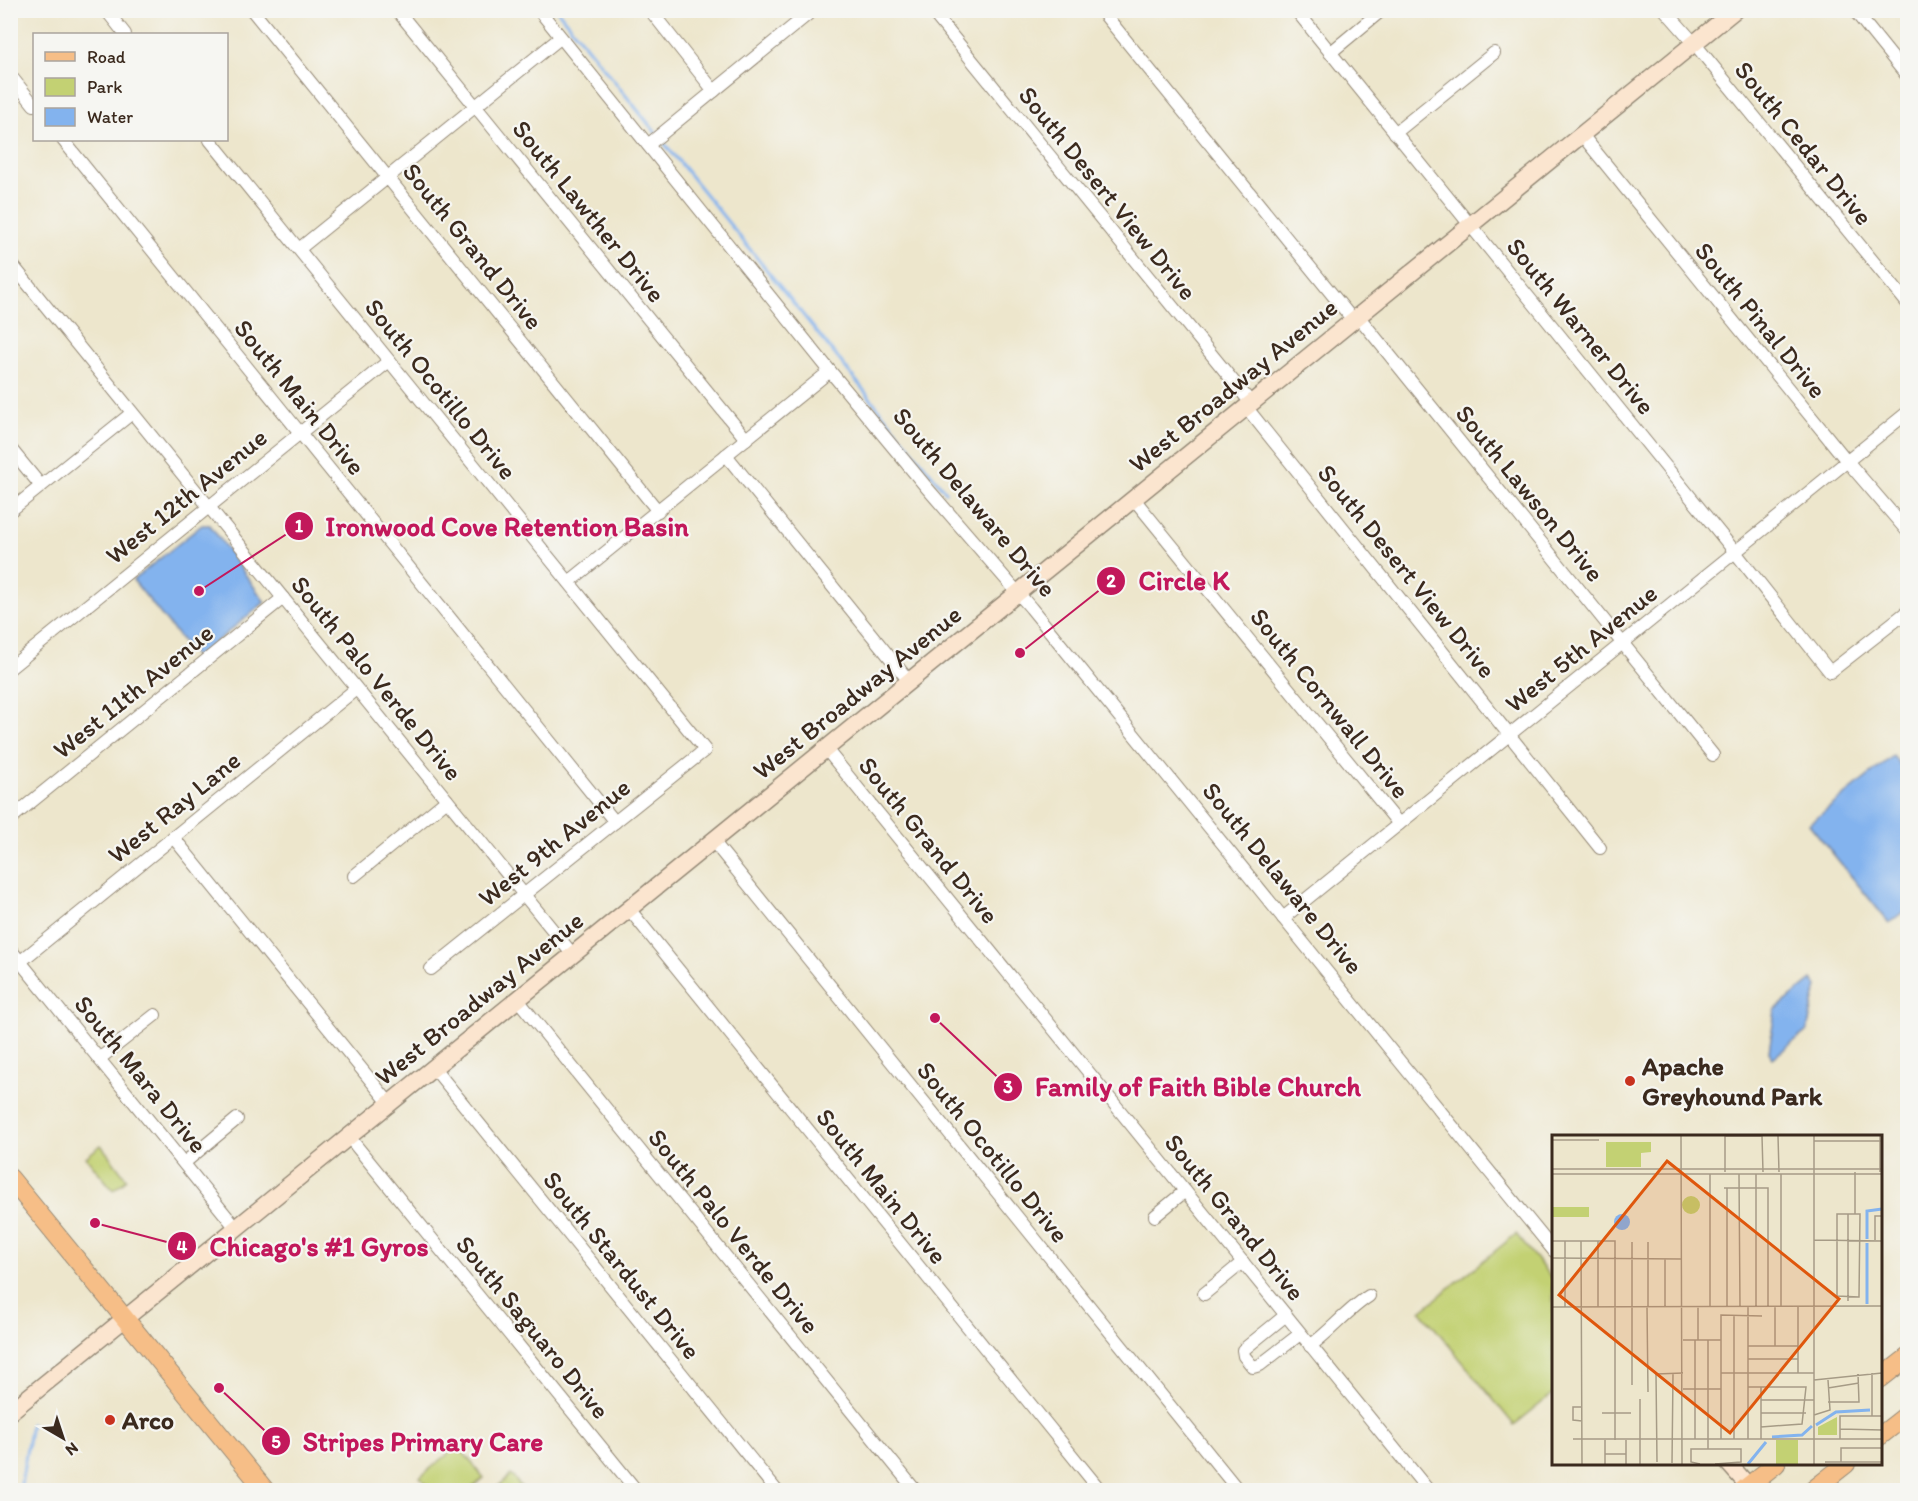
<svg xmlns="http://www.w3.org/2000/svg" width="1918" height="1501" font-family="Itim,sans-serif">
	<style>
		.green { fill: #c3d173; stroke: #7f7e48; stroke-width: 1.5 }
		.water { fill: #83b3ee; stroke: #5f6e86; stroke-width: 1.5 }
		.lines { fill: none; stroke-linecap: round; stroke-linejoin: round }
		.stream { stroke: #83b3ee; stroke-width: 3 }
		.street-casing { stroke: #948875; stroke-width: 14 }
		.secondary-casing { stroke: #948875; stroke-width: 19 }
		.primary-casing { stroke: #948875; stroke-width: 20 }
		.street { stroke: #fff; stroke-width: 12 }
		.secondary { stroke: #fbe5cf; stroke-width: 16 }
		.primary { stroke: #f6be87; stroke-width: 18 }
		.poi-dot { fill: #c8321e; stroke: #f6f6f2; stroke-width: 2 }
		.labels { text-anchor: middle; stroke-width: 4.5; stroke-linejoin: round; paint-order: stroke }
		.street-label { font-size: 26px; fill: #3b2a1e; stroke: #f6f6f2 }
		.poi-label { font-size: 26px; font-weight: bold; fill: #3b2a1e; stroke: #f6f6f2; text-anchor: start }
		.inset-river { fill: none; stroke: #83b3ee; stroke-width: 3 }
		.inset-road { fill: none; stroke: #a69b86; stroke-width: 1.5 }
		.view { fill: #df570d; fill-opacity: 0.15; stroke: #df570d; stroke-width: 3 }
		.inset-edge { fill: none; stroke: #3b2a1e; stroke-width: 3 }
		.leader { fill: none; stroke: #c2185b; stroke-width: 2 }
		.callout-dot { fill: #c2185b; stroke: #f6f6f2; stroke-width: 2 }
		.mark-label { font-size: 18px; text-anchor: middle; font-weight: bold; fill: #fff }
		.callout-label { font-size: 27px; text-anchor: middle; font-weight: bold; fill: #c2185b; stroke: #f6f6f2; stroke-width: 4.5; stroke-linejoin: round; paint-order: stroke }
	</style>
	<rect width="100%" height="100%" fill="#f6f6f2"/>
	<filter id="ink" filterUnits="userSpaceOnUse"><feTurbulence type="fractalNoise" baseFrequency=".0167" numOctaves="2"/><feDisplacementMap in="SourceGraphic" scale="12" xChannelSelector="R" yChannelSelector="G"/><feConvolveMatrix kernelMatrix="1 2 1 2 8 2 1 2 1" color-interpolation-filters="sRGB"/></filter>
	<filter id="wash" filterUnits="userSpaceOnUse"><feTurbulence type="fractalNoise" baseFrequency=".008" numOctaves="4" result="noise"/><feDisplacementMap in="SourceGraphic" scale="24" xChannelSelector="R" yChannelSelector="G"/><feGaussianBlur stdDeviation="1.35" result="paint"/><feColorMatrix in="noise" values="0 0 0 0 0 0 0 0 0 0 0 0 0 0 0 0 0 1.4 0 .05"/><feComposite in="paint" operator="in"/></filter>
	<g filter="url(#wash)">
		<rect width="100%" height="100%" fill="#ede6cc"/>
		<!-- green -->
		<g class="green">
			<path d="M101 1145 127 1179 113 1190 86 1157Z"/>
			<path d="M1516 1234 1553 1280 1554 1393 1514 1425 1421 1311Z"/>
			<path d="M458 1446 484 1478 469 1490H430L420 1477Z"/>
			<path d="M511 1475 524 1490H494Z"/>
		</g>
		<!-- water -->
		<g class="water">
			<path d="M202 525H210L265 602 196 658 133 580Z"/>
			<path d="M1893 756 1907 774 1908 908 1889 923 1809 824Z"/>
			<path d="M1812 980 1817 986 1814 1001H1813V1005L1807 1031 1773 1058 1769 1052 1775 1010Z"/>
		</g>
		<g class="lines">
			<!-- stream -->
			<g class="stream">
				<path d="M557 10 656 133"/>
				<path d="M660 138 946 492"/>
				<path d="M20 1490 31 1424"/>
			</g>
		</g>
	</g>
	<g filter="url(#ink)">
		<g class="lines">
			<!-- street casing -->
			<g class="street-casing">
				<g id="street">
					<path d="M106 10 125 34"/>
					<path d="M252 10 658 511"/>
					<path d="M397 10 746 439"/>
					<path d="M539 10 830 371 927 488 1031 608 1554 1251"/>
					<path d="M650 10 714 91"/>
					<path d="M931 10 1251 403"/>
					<path d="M1101 10 1353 320"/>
					<path d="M1296 10 1735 552 1830 672 1908 611"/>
					<path d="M1665 10 1694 43 1908 304"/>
					<path d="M1854 10 1908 77"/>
					<path d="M1330 53 1382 10"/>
					<path d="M10 75 34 105"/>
					<path d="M1395 133 1494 53"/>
					<path d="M1582 135 1847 461 1908 532"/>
					<path d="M63 140 615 822"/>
					<path d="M210 140 705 750 431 969"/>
					<path d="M648 145 813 10"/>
					<path d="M299 249 560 38"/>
					<path d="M10 262 573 955"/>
					<path d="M1358 316 1713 755"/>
					<path d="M1246 407 1600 848"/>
					<path d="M10 448 41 486"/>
					<path d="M726 455 909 681"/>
					<path d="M1134 499 1399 824"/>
					<path d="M10 511 132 413"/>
					<path d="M569 582 830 371"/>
					<path d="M10 668 389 361"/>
					<path d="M826 749 1428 1490"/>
					<path d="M10 819 283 598"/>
					<path d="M173 837 390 1104"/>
					<path d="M713 841 1238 1490"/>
					<path d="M354 876 447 800"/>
					<path d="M629 909 1100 1490"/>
					<path d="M1283 918 1908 412"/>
					<path d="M10 949 236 1228"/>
					<path d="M21 961 356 689"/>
					<path d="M518 1000 915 1490"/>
					<path d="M99 1059 155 1015"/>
					<path d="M434 1068 776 1490"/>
					<path d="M349 1137 636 1490"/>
					<path d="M184 1163 237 1119"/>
					<path d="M1155 1216 1185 1191"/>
					<path d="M1204 1294 1243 1262"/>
					<path d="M1286 1315 1243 1350 1244 1356 1253 1367 1260 1365 1300 1334"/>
					<path d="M1310 1346C1331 1331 1347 1310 1369 1296"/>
				</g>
			</g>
			<!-- secondary casing -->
			<g class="secondary-casing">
				<g id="secondary">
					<path d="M10 1412 1735 10"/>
					<path d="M1729 1464 1752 1490"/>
				</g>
			</g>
			<!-- primary casing -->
			<g class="primary-casing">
				<g id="primary">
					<path d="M10 1178 265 1490"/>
					<path d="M1880 1379 1908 1357"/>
					<path d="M1880 1436 1908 1414"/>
					<path d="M1743 1490 1776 1464"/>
					<path d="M1813 1490 1846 1464"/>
				</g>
			</g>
			<!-- street -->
			<use href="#street" class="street"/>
			<!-- secondary -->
			<use href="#secondary" class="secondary"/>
			<!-- primary -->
			<use href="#primary" class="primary"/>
		</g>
	</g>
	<!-- markers -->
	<g class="poi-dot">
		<circle cx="1630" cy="1081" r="6"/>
		<circle cx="110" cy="1420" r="6"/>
	</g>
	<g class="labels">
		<!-- street labels -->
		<g class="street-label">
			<text transform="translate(1804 143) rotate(51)" y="9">South Cedar Drive</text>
			<text transform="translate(1108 193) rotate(51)" y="9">South Desert View Drive</text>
			<text transform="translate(589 211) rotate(51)" y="9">South Lawther Drive</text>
			<text transform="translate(473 246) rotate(51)" y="9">South Grand Drive</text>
			<text transform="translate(1761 320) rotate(51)" y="9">South Pinal Drive</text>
			<text transform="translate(1581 326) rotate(51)" y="9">South Warner Drive</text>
			<text transform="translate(1233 385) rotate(-39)" y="9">West Broadway Avenue</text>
			<text transform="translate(441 389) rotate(51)" y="9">South Ocotillo Drive</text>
			<text transform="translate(300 397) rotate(51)" y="9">South Main Drive</text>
			<text transform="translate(1530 493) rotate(51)" y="9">South Lawson Drive</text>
			<text transform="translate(186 496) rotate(-39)" y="9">West 12th Avenue</text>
			<text transform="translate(975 502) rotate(50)" y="9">South Delaware Drive</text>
			<text transform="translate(1407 571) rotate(51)" y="9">South Desert View Drive</text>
			<text transform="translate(1581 648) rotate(-39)" y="9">West 5th Avenue</text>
			<text transform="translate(377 678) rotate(51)" y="9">South Palo Verde Drive</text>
			<text transform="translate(133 691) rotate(-39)" y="9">West 11th Avenue</text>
			<text transform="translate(857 692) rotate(-39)" y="9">West Broadway Avenue</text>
			<text transform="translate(1330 703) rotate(51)" y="9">South Cornwall Drive</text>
			<text transform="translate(174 807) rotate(-39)" y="9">West Ray Lane</text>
			<text transform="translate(929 840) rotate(51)" y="9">South Grand Drive</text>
			<text transform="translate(554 842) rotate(-39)" y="9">West 9th Avenue</text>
			<text transform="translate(1283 878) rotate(51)" y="9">South Delaware Drive</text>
			<text transform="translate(479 998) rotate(-39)" y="9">West Broadway Avenue</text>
			<text transform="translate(141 1074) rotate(51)" y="9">South Mara Drive</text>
			<text transform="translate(993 1152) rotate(51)" y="9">South Ocotillo Drive</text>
			<text transform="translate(882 1186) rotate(51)" y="9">South Main Drive</text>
			<text transform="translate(1235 1217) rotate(51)" y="9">South Grand Drive</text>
			<text transform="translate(734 1231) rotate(51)" y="9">South Palo Verde Drive</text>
			<text transform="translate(622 1265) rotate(51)" y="9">South Stardust Drive</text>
			<text transform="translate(533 1327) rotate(51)" y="9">South Saguaro Drive</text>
		</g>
		<!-- poi labels -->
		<g class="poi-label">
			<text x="1642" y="1075">Apache<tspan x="1642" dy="30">Greyhound Park</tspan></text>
			<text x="122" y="1429">Arco</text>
		</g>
	</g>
	<!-- overview -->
	<g transform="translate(1552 1135)">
		<rect width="330" height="330" fill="#ede6cc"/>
		<path d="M54 7H99V17L89 18V32H54ZM130 70a9 9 0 1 1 18 0a9 9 0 1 1-18 0ZM0 72H37V82H0ZM285 282V300H266V292ZM224 305H246V329H224Z" fill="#c3d173"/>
		<path d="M62 87a8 8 0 1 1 16 0a8 8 0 1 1-16 0Z" fill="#83b3ee"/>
		<path class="inset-river" d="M315 104V76L330 74M315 108V169M264 290 284 277 318 275M220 302 250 300 260 291M196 329 214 307"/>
		<path class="inset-road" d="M129 1 130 329M173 1H210M210 1 211 37M226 1 227 37M262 1V329M328 1V37M0 5H47M262 6H330M0 34H330M173 37V1M0 39H330M158 39V172M187 39 188 172M204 39V172M229 39V172M172 53H216V172M285 79H308L307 162 285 161ZM303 79V37M262 105 330 106M323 105V81H330M0 106H63V305M13 106V172M29 106 30 329M46 106V172M80 107V172M0 123 130 124M113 124V172M296 166V79M223 171V211M0 172 330 171M80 172V250M95 172 96 257M96 172V107M146 172V205M175 172V53M196 172V304M182 180V304M131 205H169M143 205V304M156 205V314M196 211H246M196 224H246M169 238H262M246 238V172M104 239 105 327M104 239 131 238M262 245 330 238M196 252H254L250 289 209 292M276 253 307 248M131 254H169M88 264V329M209 265H262M276 267H307L306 239M30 272H21V285L30 286M50 278H79M209 278H254M262 280 278 275 276 245M320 281V238M288 294 330 295M21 304H330M169 304V180L210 181M209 304V252M288 304V281H330M53 305V329M74 305V329M53 319H74M273 327H330M289 327V313H330M120 328 121 239M148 329 139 327V314H189V327L163 329"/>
		<path class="view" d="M115 26 287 164 178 298 7 160Z"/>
		<rect width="330" height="330" class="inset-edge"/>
	</g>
	<!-- callouts -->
	<path class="leader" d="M199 591L299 526M1020 653L1111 581M935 1018L1008 1087M95 1223L182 1246M219 1388L276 1441"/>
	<g class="callout-dot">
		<circle cx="199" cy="591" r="6"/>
		<circle cx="1020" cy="653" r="6"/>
		<circle cx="935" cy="1018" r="6"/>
		<circle cx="95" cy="1223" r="6"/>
		<circle cx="219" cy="1388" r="6"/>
		<circle cx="299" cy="526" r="15"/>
		<circle cx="1111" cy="581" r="15"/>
		<circle cx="1008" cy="1087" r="15"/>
		<circle cx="182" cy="1246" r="15"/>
		<circle cx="276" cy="1441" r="15"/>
	</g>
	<g class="mark-label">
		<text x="299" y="532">1</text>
		<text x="1111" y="587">2</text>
		<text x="1008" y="1093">3</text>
		<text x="182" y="1253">4</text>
		<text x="276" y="1448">5</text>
	</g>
	<g class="callout-label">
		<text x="507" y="536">Ironwood Cove Retention Basin</text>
		<text x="1184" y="590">Circle K</text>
		<text x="1198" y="1096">Family of Faith Bible Church</text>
		<text x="319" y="1256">Chicago's #1 Gyros</text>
		<text x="423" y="1451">Stripes Primary Care</text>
	</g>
	<!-- margin -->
	<rect width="1918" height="1501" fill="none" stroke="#f6f6f2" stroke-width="36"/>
	<!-- legend -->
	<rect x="33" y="33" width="195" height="108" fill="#f6f6f2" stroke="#aba49d" stroke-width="1.5"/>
	<rect x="45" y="52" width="30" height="9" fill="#f6be87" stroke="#aba49d" stroke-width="1.5"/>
	<text x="87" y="63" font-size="18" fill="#3b2a1e">Road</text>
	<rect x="45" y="78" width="30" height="18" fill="#c3d173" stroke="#aba49d" stroke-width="1.5"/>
	<text x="87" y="93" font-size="18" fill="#3b2a1e">Park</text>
	<rect x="45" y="108" width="30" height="18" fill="#83b3ee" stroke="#aba49d" stroke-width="1.5"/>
	<text x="87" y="123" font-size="18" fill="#3b2a1e">Water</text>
	<!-- north arrow -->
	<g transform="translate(63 1438) rotate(141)" stroke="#f6f6f2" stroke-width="4.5" paint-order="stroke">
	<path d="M0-4.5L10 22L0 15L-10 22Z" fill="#3b2a1e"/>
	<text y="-9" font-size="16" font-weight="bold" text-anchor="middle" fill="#3b2a1e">N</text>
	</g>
</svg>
